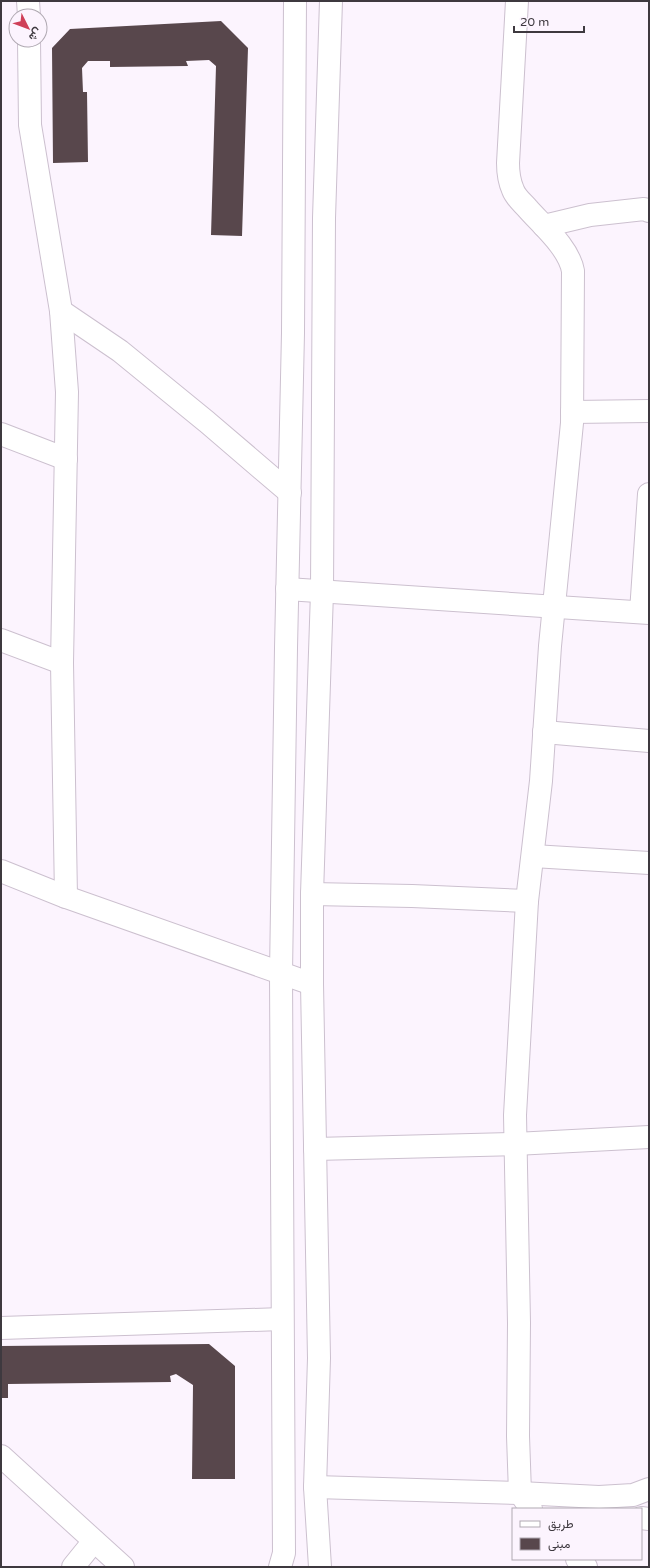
<svg xmlns="http://www.w3.org/2000/svg" width="650" height="1568" font-family="'Varela Round',Vazirmatn,sans-serif">
	<style>
		.building { fill: #58474c }
		.lines { fill: none; stroke-linecap: round; stroke-linejoin: round }
		.minor-casing { stroke: #ccc0cf; stroke-width: 24 }
		.major-casing { stroke: #ccc0cf; stroke-width: 24 }
		.minor { stroke: #fff; stroke-width: 22 }
		.major { stroke: #fff; stroke-width: 22 }
	</style>
	<rect width="100%" height="100%" fill="#fcf4fe"/>
	<!-- building -->
	<g class="building">
		<path d="M221 21 248 48 242 236 211 235 216 66 209 60 186 61 188 66 110 67V61H88L82 68 83 92H87L88 162 53 163 52 48 70 29Z"/>
		<path d="M209 1344 235 1366V1479H192L193 1385 176 1374 170 1376 171 1382 8 1384V1398H1V1346Z"/>
	</g>
	<g class="lines">
		<!-- minor casing -->
		<g class="minor-casing">
			<g id="minor">
				<path d="M28 1 29 16"/>
				<path d="M517 1 508 163C508 172 509 181 513 190 516 198 523 203 528 209 543 226 569 248 573 271L572 423 550 646 541 781 527 901 515 1115 519 1323 518 1436 520 1493 531 1509"/>
				<path d="M29 40 30 125 61 311 67 392 62 663 66 897"/>
				<path d="M544 226 590 215 644 209 649 211"/>
				<path d="M61 311 120 351 207 422 290 493"/>
				<path d="M572 412 649 411"/>
				<path d="M1 434 66 459"/>
				<path d="M287 589 649 613"/>
				<path d="M641 612 649 494"/>
				<path d="M1 640 62 663"/>
				<path d="M544 732 649 741"/>
				<path d="M533 856 649 863"/>
				<path d="M1 871 66 897 312 984"/>
				<path d="M312 894 412 896 527 901"/>
				<path d="M315 1149 515 1144 649 1137"/>
				<path d="M1 1328 282 1319"/>
				<path d="M1 1456 123 1567"/>
				<path d="M315 1487 520 1493 599 1497 633 1495 649 1489"/>
				<path d="M641 1518 649 1519"/>
				<path d="M577 1559 586 1567"/>
				<path d="M73 1567 94 1541"/>
			</g>
		</g>
		<!-- major casing -->
		<g class="major-casing">
			<g id="major">
				<path d="M280 1567 284 1553 281 973 286 648 293 333 295 1"/>
				<path d="M320 1567 315 1487 319 1358 312 984V894L322 592 324 218 331 1"/>
			</g>
		</g>
		<!-- minor -->
		<use href="#minor" class="minor"/>
		<!-- major -->
		<use href="#major" class="major"/>
	</g>
	<!-- border -->
	<rect width="650" height="1568" fill="none" stroke="#3e393f" stroke-width="4"/>
	<!-- legend -->
	<rect x="512" y="1508" width="130" height="52" fill="#fcf4fe" stroke="#b0a9b2"/>
	<rect x="520" y="1521" width="20" height="6" fill="#ffffff" stroke="#b0a9b2"/>
	<text x="548" y="1528" font-size="12" fill="#3e393f">طريق</text>
	<rect x="520" y="1538" width="20" height="12" fill="#58474c" stroke="#b0a9b2"/>
	<text x="548" y="1548" font-size="12" fill="#3e393f">مبنى</text>
	<!-- north arrow -->
	<g transform="translate(28 28) rotate(132)"><circle r="19" fill="#fcf4fe" stroke="#b0a9b2"/>
	<path d="M0-3L7 15L0 10L-7 15Z" fill="#cf3f58"/>
	<text y="-6" font-size="11" font-weight="bold" text-anchor="middle" fill="#3e393f">ش</text>
	</g>
	<!-- scale -->
	<path d="M514 26v6h70v-6" fill="none" stroke="#3e393f" stroke-width="2"/>
	<text x="520" y="26" font-size="12" fill="#3e393f" stroke="#fcf4fe" stroke-width="3" paint-order="stroke">20 m</text>
</svg>
